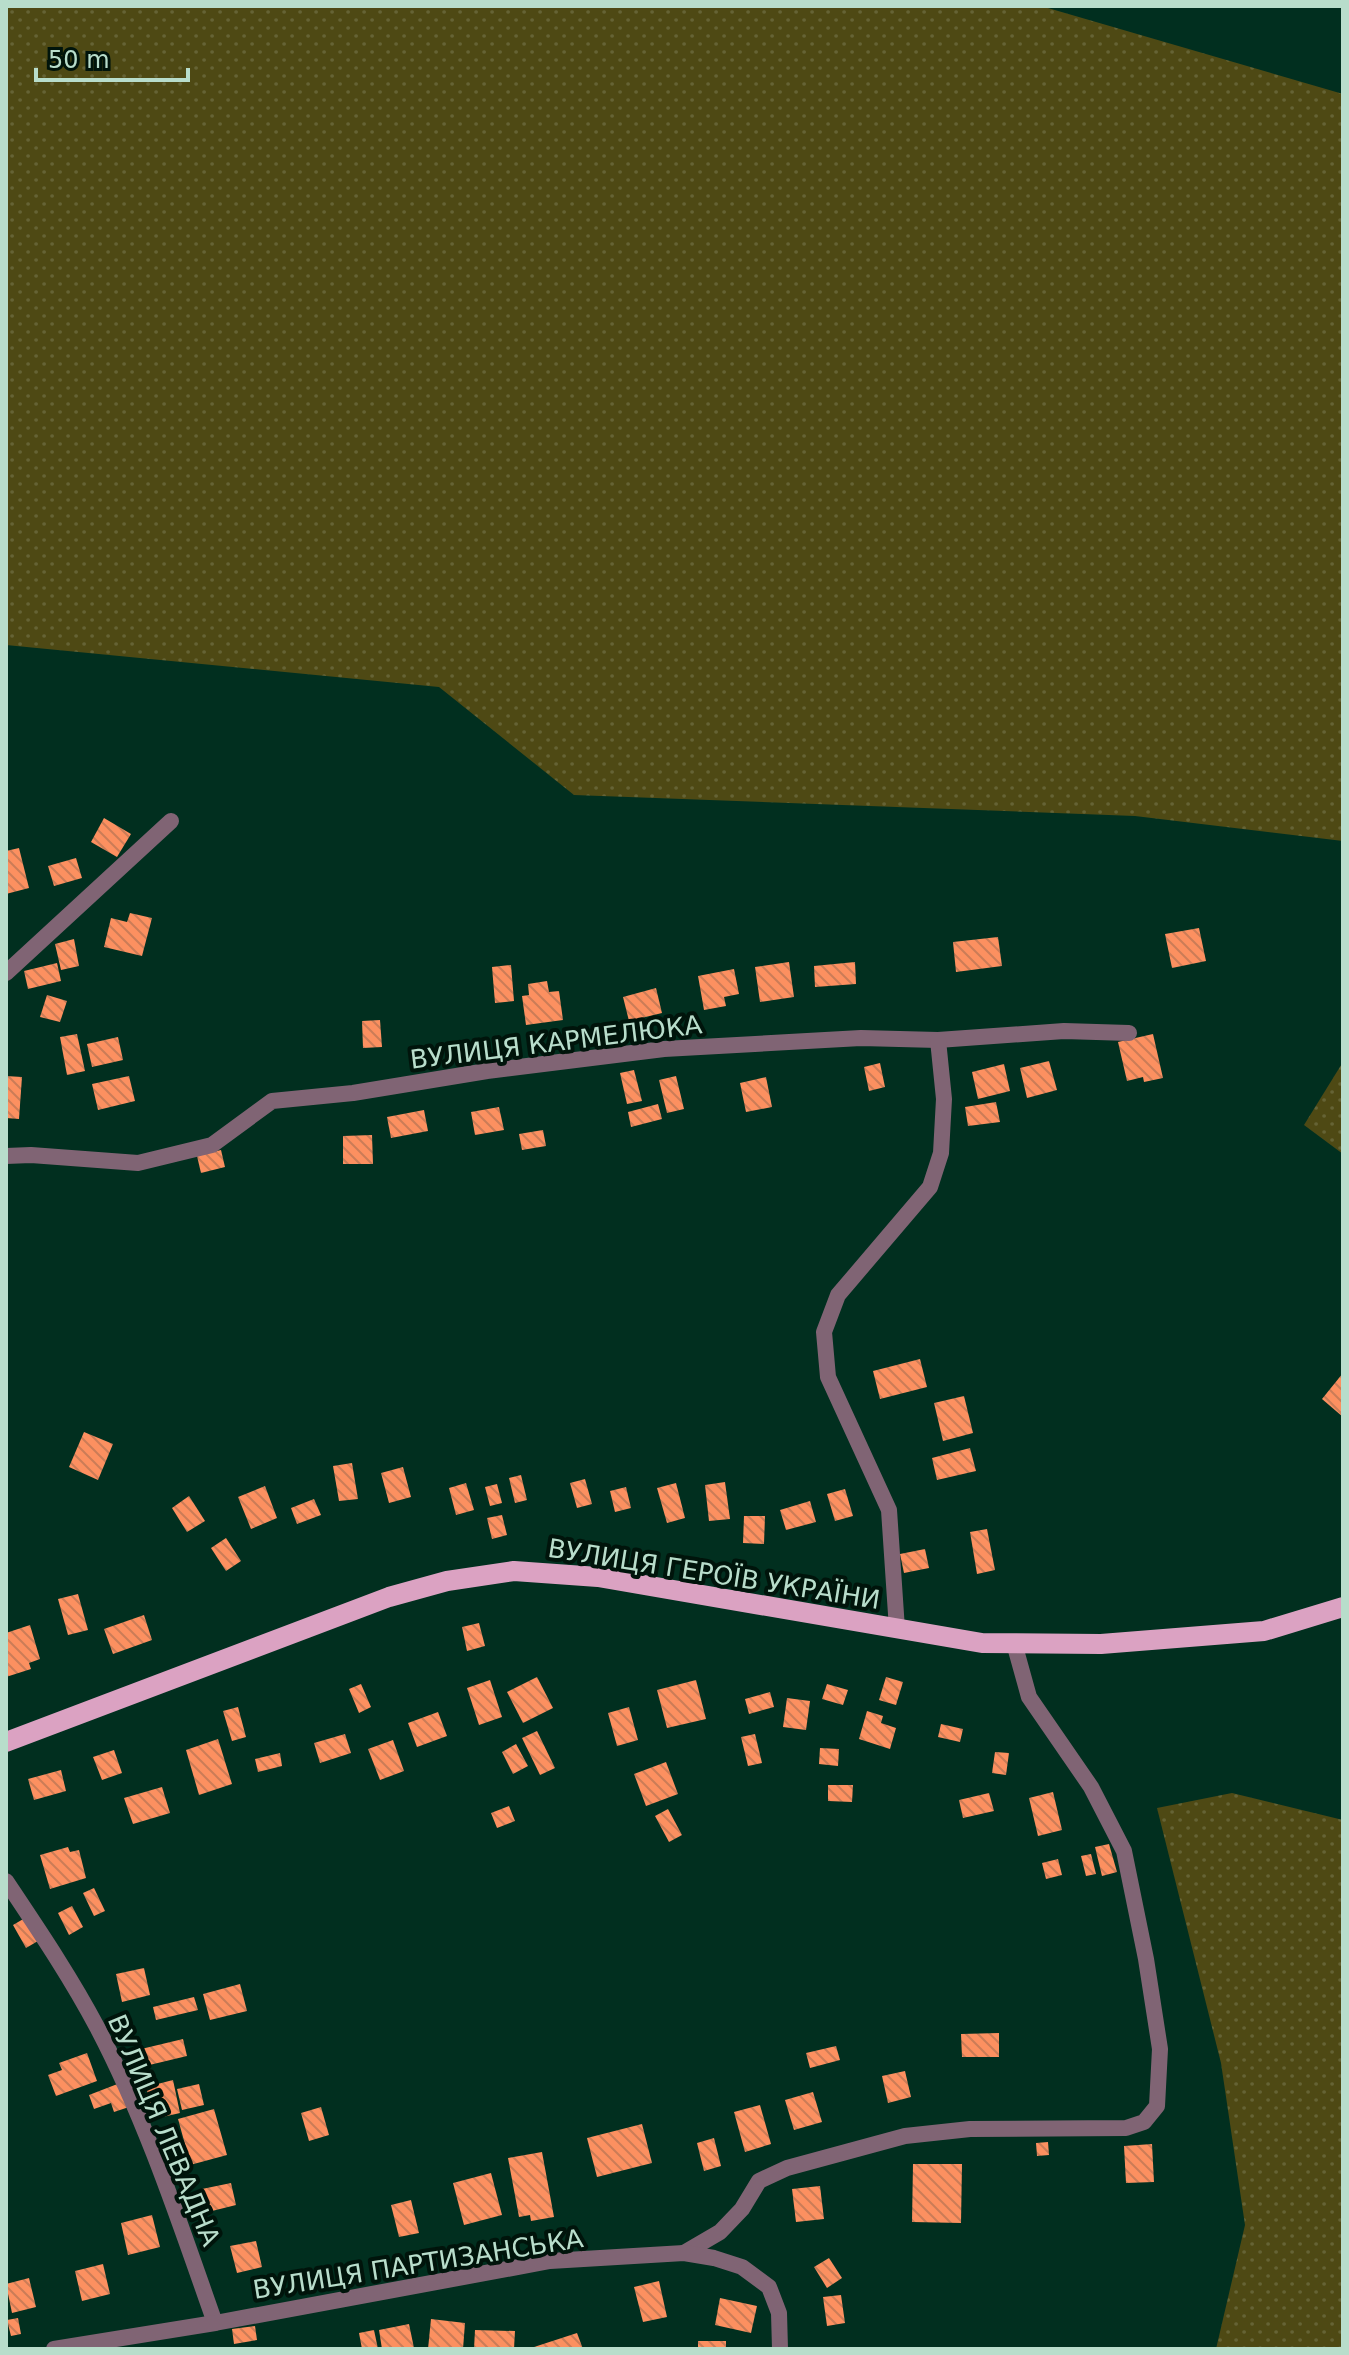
<svg xmlns="http://www.w3.org/2000/svg" width="1349" height="2355" font-family="'DejaVu Sans',sans-serif">
	<style>
		.green { fill: url(#green-dots) }
		.building { fill: url(#building-back-hatch) }
		.lines { fill: none; stroke-linecap: round; stroke-linejoin: round }
		.street { stroke: #806474; stroke-width: 16 }
		.primary { stroke: #dba2c2; stroke-width: 20 }
		.labels { text-anchor: middle; stroke-width: 8; stroke-linejoin: round; paint-order: stroke }
		.street-label { font-size: 26px; fill: #b8ddcb; stroke: #00140b }
	</style>
	<defs>
		<pattern id="green-dots" width="8" height="8" patternUnits="userSpaceOnUse" patternTransform="scale(2)"><rect width="8" height="8" fill="#4e4914"/><path d="M2 2h.1M6 6h.1" fill="none" stroke="#656335" stroke-width="1.8" stroke-linecap="round"/></pattern>
		<pattern id="building-back-hatch" width="6" height="6" patternUnits="userSpaceOnUse" patternTransform="scale(2)"><rect width="6" height="6" fill="#fc9060"/><path d="M-1 5l2 2M0 0l6 6M5-1l2 2" fill="none" stroke="#cb7c57"/></pattern>
	</defs>
	<rect width="100%" height="100%" fill="#012f1f"/>
	<!-- green -->
	<g class="green">
		<path d="M6 6H1041L1343 94V841L1135 816 574 795 439 687 6 645Z"/>
		<path d="M1343 1062V1154L1304 1125Z"/>
		<path d="M1232 1793 1343 1820V2349H1216L1245 2225 1221 2063 1157 1808Z"/>
	</g>
	<!-- building -->
	<g class="building">
		<path d="M104 818 131 834 117 857 91 842Z"/>
		<path d="M19 848 29 888 6 894V851Z"/>
		<path d="M76 858 82 878 54 886 48 866Z"/>
		<path d="M130 913 152 918 142 956 104 947 111 918 127 922Z"/>
		<path d="M1199 928 1206 961 1172 968 1165 934Z"/>
		<path d="M998 937 1002 966 956 972 953 942Z"/>
		<path d="M74 939 79 966 61 970 55 944Z"/>
		<path d="M789 962 794 997 760 1002 755 967Z"/>
		<path d="M855 962 856 984 815 987 814 966Z"/>
		<path d="M57 963 61 981 28 989 24 971Z"/>
		<path d="M511 965 514 1001 495 1003 492 967Z"/>
		<path d="M734 969 739 994 724 997 726 1006 704 1010 698 976Z"/>
		<path d="M547 981 549 992 559 991 563 1020 526 1025 522 996 529 995 528 984Z"/>
		<path d="M656 988 662 1013 629 1021 623 997Z"/>
		<path d="M47 995 67 1001 60 1022 40 1017Z"/>
		<path d="M380 1020 382 1047 363 1048 362 1021Z"/>
		<path d="M77 1034 85 1071 67 1075 60 1037Z"/>
		<path d="M1153 1034 1163 1078 1144 1082 1143 1077 1127 1081 1118 1042Z"/>
		<path d="M118 1037 123 1060 92 1067 87 1044Z"/>
		<path d="M1049 1061 1057 1090 1027 1098 1020 1068Z"/>
		<path d="M880 1063 885 1087 869 1091 864 1067Z"/>
		<path d="M1004 1064 1010 1091 978 1099 972 1072Z"/>
		<path d="M634 1070 642 1101 627 1104 620 1073Z"/>
		<path d="M6 1076 22 1077 19 1119 6 1118Z"/>
		<path d="M129 1076 135 1101 98 1110 92 1084Z"/>
		<path d="M676 1076 684 1109 667 1113 659 1080Z"/>
		<path d="M766 1077 772 1107 746 1112 740 1083Z"/>
		<path d="M996 1102 1000 1122 968 1126 965 1107Z"/>
		<path d="M658 1104 662 1119 631 1127 628 1112Z"/>
		<path d="M499 1107 504 1130 475 1135 471 1112Z"/>
		<path d="M424 1110 428 1131 391 1138 387 1117Z"/>
		<path d="M543 1130 546 1146 522 1150 519 1134Z"/>
		<path d="M372 1135 373 1164H343V1136Z"/>
		<path d="M221 1150 225 1167 201 1173 197 1156Z"/>
		<path d="M920 1359 927 1387 880 1399 873 1371Z"/>
		<path d="M1343 1373V1417L1322 1399Z"/>
		<path d="M964 1396 973 1433 943 1441 934 1403Z"/>
		<path d="M84 1432 113 1444 98 1480 69 1467Z"/>
		<path d="M970 1448 976 1471 937 1480 932 1458Z"/>
		<path d="M352 1463 358 1499 339 1501 333 1466Z"/>
		<path d="M403 1467 411 1497 389 1503 381 1473Z"/>
		<path d="M521 1475 527 1500 515 1503 509 1478Z"/>
		<path d="M585 1479 592 1504 577 1508 570 1483Z"/>
		<path d="M725 1482 730 1519 709 1521 705 1485Z"/>
		<path d="M466 1483 474 1510 456 1515 449 1488Z"/>
		<path d="M676 1483 685 1518 667 1523 657 1488Z"/>
		<path d="M497 1484 502 1503 490 1506 485 1487Z"/>
		<path d="M265 1486 277 1518 251 1529 238 1497Z"/>
		<path d="M626 1487 631 1508 615 1512 610 1491Z"/>
		<path d="M845 1489 853 1516 835 1521 827 1494Z"/>
		<path d="M189 1496 205 1521 187 1532 172 1508Z"/>
		<path d="M314 1499 321 1515 297 1524 291 1508Z"/>
		<path d="M810 1501 816 1522 786 1530 780 1510Z"/>
		<path d="M502 1515 507 1535 492 1539 487 1518Z"/>
		<path d="M744 1516H765L764 1544 743 1543Z"/>
		<path d="M987 1529 995 1570 977 1574 970 1532Z"/>
		<path d="M226 1538 241 1561 226 1571 211 1548Z"/>
		<path d="M925 1549 929 1568 904 1573 900 1554Z"/>
		<path d="M78 1594 88 1630 68 1635 58 1599Z"/>
		<path d="M144 1615 152 1640 113 1654 104 1629Z"/>
		<path d="M479 1623 485 1646 467 1651 462 1627Z"/>
		<path d="M30 1625 40 1659 29 1663 31 1669 6 1677V1633Z"/>
		<path d="M537 1677 553 1708 523 1723 507 1692Z"/>
		<path d="M886 1677 903 1682 896 1705 879 1700Z"/>
		<path d="M490 1680 502 1717 479 1725 467 1688Z"/>
		<path d="M696 1680 706 1719 667 1728 657 1690Z"/>
		<path d="M361 1684 371 1707 359 1713 349 1689Z"/>
		<path d="M827 1684 848 1690 843 1705 822 1699Z"/>
		<path d="M770 1692 774 1707 749 1714 745 1699Z"/>
		<path d="M787 1698 810 1701 806 1730 783 1727Z"/>
		<path d="M238 1707 246 1737 232 1741 223 1711Z"/>
		<path d="M629 1707 638 1740 617 1746 608 1713Z"/>
		<path d="M867 1711 883 1716 881 1723 896 1728 890 1749 859 1739Z"/>
		<path d="M438 1712 447 1736 417 1747 408 1723Z"/>
		<path d="M941 1724 963 1729 960 1742 938 1737Z"/>
		<path d="M537 1731 555 1768 540 1775 522 1738Z"/>
		<path d="M345 1734 351 1753 320 1763 314 1743Z"/>
		<path d="M755 1734 762 1763 748 1766 741 1737Z"/>
		<path d="M218 1739 232 1784 199 1795 186 1750Z"/>
		<path d="M393 1740 404 1771 380 1780 368 1749Z"/>
		<path d="M516 1744 528 1766 513 1774 502 1752Z"/>
		<path d="M820 1748 839 1749 838 1766 819 1764Z"/>
		<path d="M114 1750 122 1773 102 1780 93 1757Z"/>
		<path d="M995 1752 1009 1753 1006 1775 992 1773Z"/>
		<path d="M280 1753 282 1766 258 1772 255 1759Z"/>
		<path d="M666 1762 678 1794 646 1806 634 1774Z"/>
		<path d="M61 1770 66 1791 34 1800 28 1779Z"/>
		<path d="M828 1785H853L852 1802 828 1801Z"/>
		<path d="M162 1787 170 1813 133 1824 124 1798Z"/>
		<path d="M1053 1792 1062 1830 1038 1836 1029 1798Z"/>
		<path d="M989 1793 994 1811 963 1818 959 1800Z"/>
		<path d="M509 1806 515 1821 497 1828 491 1813Z"/>
		<path d="M668 1809 682 1835 669 1842 655 1816Z"/>
		<path d="M1109 1844 1117 1872 1102 1876 1095 1847Z"/>
		<path d="M68 1847 70 1852 79 1850 86 1878 50 1889 40 1855Z"/>
		<path d="M1091 1854 1096 1874 1086 1876 1081 1856Z"/>
		<path d="M1058 1859 1062 1875 1046 1879 1042 1863Z"/>
		<path d="M94 1888 105 1911 94 1916 83 1893Z"/>
		<path d="M72 1906 83 1927 69 1935 58 1913Z"/>
		<path d="M25 1918 38 1941 26 1948 13 1925Z"/>
		<path d="M144 1968 150 1995 122 2002 116 1974Z"/>
		<path d="M240 1984 247 2011 210 2020 203 1994Z"/>
		<path d="M194 1997 198 2010 156 2020 153 2007Z"/>
		<path d="M999 2033V2057H962L961 2034Z"/>
		<path d="M183 2039 187 2056 141 2067 137 2050Z"/>
		<path d="M836 2046 840 2060 810 2068 806 2053Z"/>
		<path d="M87 2053 97 2081 56 2096 48 2075 62 2070 59 2063Z"/>
		<path d="M905 2071 911 2097 888 2103 882 2076Z"/>
		<path d="M173 2080 180 2113 154 2119 146 2087Z"/>
		<path d="M120 2083 129 2107 114 2112 111 2103 94 2109 89 2095Z"/>
		<path d="M199 2084 204 2105 182 2110 177 2089Z"/>
		<path d="M813 2092 822 2122 794 2130 785 2100Z"/>
		<path d="M760 2105 771 2144 745 2152 734 2112Z"/>
		<path d="M321 2107 329 2135 309 2141 301 2113Z"/>
		<path d="M214 2109 227 2155 179 2168 174 2151 186 2148 178 2119Z"/>
		<path d="M642 2124 652 2163 597 2177 587 2138Z"/>
		<path d="M714 2138 721 2166 704 2171 697 2143Z"/>
		<path d="M1048 2142 1049 2155 1037 2156 1036 2143Z"/>
		<path d="M1152 2144 1154 2182 1126 2183 1124 2146Z"/>
		<path d="M542 2152 554 2217 531 2221 530 2215 519 2217 508 2158Z"/>
		<path d="M913 2164H962L961 2223 912 2222Z"/>
		<path d="M491 2173 502 2215 464 2225 453 2183Z"/>
		<path d="M231 2183 236 2205 208 2212 202 2189Z"/>
		<path d="M820 2186 824 2219 796 2222 792 2189Z"/>
		<path d="M411 2200 419 2233 399 2237 391 2205Z"/>
		<path d="M152 2215 160 2247 128 2255 121 2223Z"/>
		<path d="M256 2241 262 2267 237 2273 230 2246Z"/>
		<path d="M829 2258 842 2278 827 2288 814 2267Z"/>
		<path d="M103 2264 110 2294 82 2301 75 2271Z"/>
		<path d="M29 2278 36 2307 12 2313 6 2284Z"/>
		<path d="M659 2281 667 2317 643 2322 634 2287Z"/>
		<path d="M841 2295 845 2323 827 2326 823 2297Z"/>
		<path d="M720 2298 757 2306 751 2333 715 2325Z"/>
		<path d="M18 2318 21 2334 11 2336 7 2320Z"/>
		<path d="M431 2319 465 2323 463 2349H428Z"/>
		<path d="M409 2324 414 2348 382 2349 379 2330Z"/>
		<path d="M255 2326 257 2340 234 2344 232 2329Z"/>
		<path d="M374 2330 378 2349H362L359 2333Z"/>
		<path d="M475 2330 515 2331 514 2349H474Z"/>
		<path d="M577 2333 583 2349H531V2348Z"/>
		<rect x="698" y="2341" width="28" height="8"/>
	</g>
	<g class="lines">
		<!-- street -->
		<g class="street">
			<path d="M6 973 171 821"/>
			<path d="M6 1156 31 1155 138 1163 212 1145 272 1101 353 1093 487 1071 664 1049 861 1038 938 1040 1064 1031 1129 1033"/>
			<path d="M897 1629 889 1510 828 1377 824 1332 838 1295 930 1187 941 1153 944 1099 938 1040"/>
			<path d="M6 1881C38 1929 70 1976 97 2027 146 2120 180 2224 215 2323"/>
			<path d="M684 2253 720 2232 742 2209 759 2181 787 2168 905 2136 970 2129 1126 2128 1144 2122 1157 2106 1160 2049 1146 1959 1124 1851 1091 1787 1029 1697 1014 1643"/>
			<path d="M54 2349 215 2323 550 2261 684 2253 714 2258 742 2267 769 2287 779 2313 780 2349"/>
		</g>
		<!-- primary -->
		<path class="primary" d="M6 1742 389 1597 447 1581 514 1571 598 1577 982 1643 1101 1644 1264 1631 1343 1607"/>
	</g>
	<g class="labels">
		<!-- street labels -->
		<g class="street-label">
			<text transform="translate(556 1042) rotate(-7)" y="9">ВУЛИЦЯ КАРМЕЛЮКА</text>
			<text transform="translate(714 1574) rotate(9)" y="9">ВУЛИЦЯ ГЕРОЇВ УКРАЇНИ</text>
			<text transform="translate(164 2130) rotate(67)" y="9">ВУЛИЦЯ ЛЕВАДНА</text>
			<text transform="translate(418 2264) rotate(-9)" y="9">ВУЛИЦЯ ПАРТИЗАНСЬКА</text>
		</g>
	</g>
	<!-- border -->
	<rect width="1349" height="2355" fill="none" stroke="#b8ddcb" stroke-width="16"/>
	<!-- scale -->
	<path d="M36 68v12h152v-12" fill="none" stroke="#b8ddcb" stroke-width="4"/>
	<text x="48" y="68" font-size="24" fill="#b8ddcb" stroke="#00140b" stroke-width="6" paint-order="stroke">50 m</text>
</svg>
